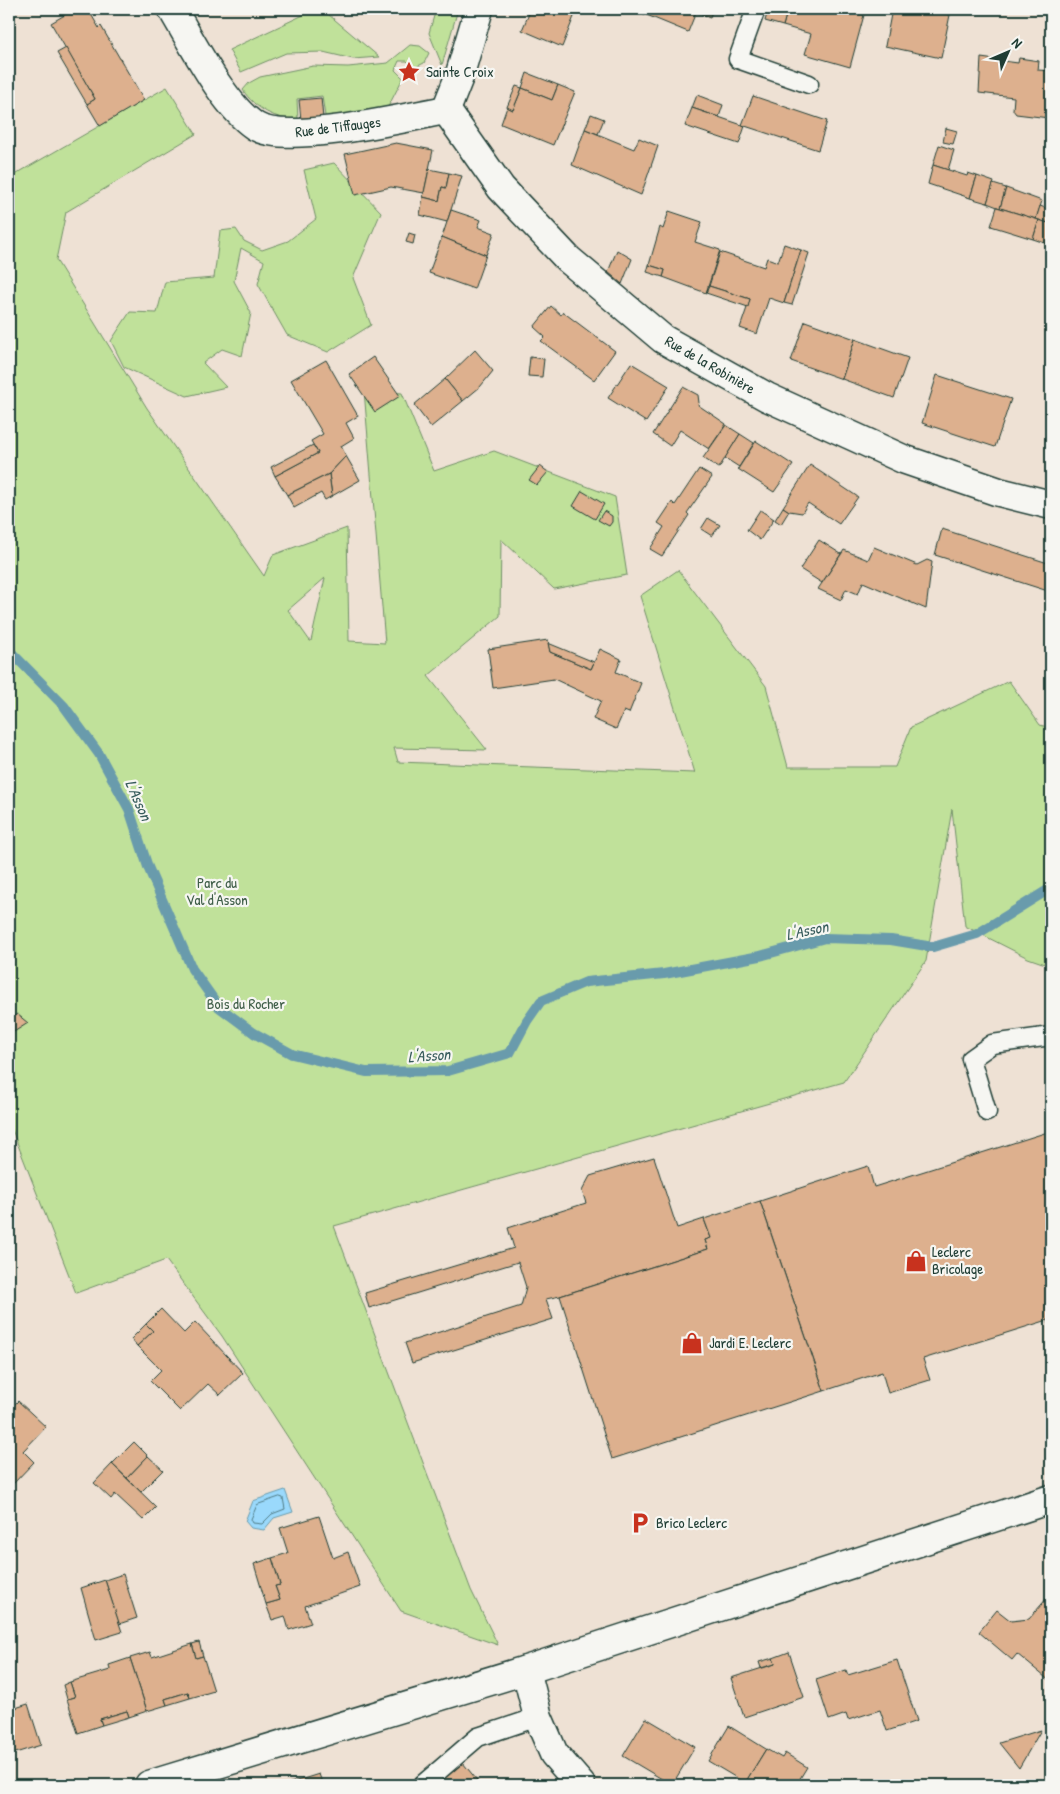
<svg xmlns="http://www.w3.org/2000/svg" width="1060" height="1794" font-family="'Patrick Hand',sans-serif">
	<style>
		.green { fill: #c0e19a; stroke: #708f67; fill-rule: evenodd }
		.water { fill: #9ad9fc; stroke: #699bac }
		.lines { fill: none; stroke-linecap: round; stroke-linejoin: round }
		.shore { stroke: #507b84; stroke-width: 1 }
		.stream { stroke: #699bac; stroke-width: 10 }
		.building { fill: #ddb08e; stroke: #1f3d34 }
		.service-casing { stroke: #1f3d34; stroke-width: 21 }
		.minor-casing { stroke: #1f3d34; stroke-width: 31 }
		.secondary-casing { stroke: #1f3d34; stroke-width: 31 }
		.service { stroke: #f6f6f2; stroke-width: 18 }
		.minor { stroke: #f6f6f2; stroke-width: 28 }
		.secondary { stroke: #f6f6f2; stroke-width: 28 }
		.labels { text-anchor: middle; stroke-width: 4.5; stroke-linejoin: round; paint-order: stroke }
		.poi-label { font-size: 15px; fill: #1f3d34; stroke: #f6f6f2; text-anchor: start }
		.street-label { font-size: 15px; fill: #1f3d34; stroke: #f6f6f2 }
		.park-label { font-size: 15px; fill: #3f5e48; stroke: #f6f6f2 }
		.water-label { font-size: 16px; font-style: italic; fill: #385c5c; stroke: #f6f6f2 }
	</style>
	<rect width="100%" height="100%" fill="#eee1d4"/>
	<filter id="ink" filterUnits="userSpaceOnUse"><feTurbulence type="fractalNoise" baseFrequency=".02" numOctaves="2"/><feDisplacementMap in="SourceGraphic" scale="10" xChannelSelector="R" yChannelSelector="G"/><feConvolveMatrix kernelMatrix="1 2 1 2 8 2 1 2 1" color-interpolation-filters="sRGB"/></filter>
	<g filter="url(#ink)">
		<!-- green -->
		<g class="green">
			<path d="M316 9H322L379 57 353 59 323 52 286 53 241 72 229 50Z"/>
			<path d="M436 9H458L442 65 429 33Z"/>
			<path d="M410 45 420 46 429 53 424 63 414 68 407 61H399L395 70 403 78 387 109 333 119 325 116 322 96 297 99 298 119C277 121 254 108 243 90L249 83 260 77 313 66 348 67 388 63Z"/>
			<path d="M167 87 196 134 66 212 56 260 147 408 264 576 273 555 347 528 349 641 385 643 364 390 402 393 434 471 494 451 615 497 627 575 554 589 501 539 500 616 428 676 487 750 394 748 398 762 695 773 640 596 678 570 766 686 788 767H895L911 727 1009 681 1040 725 1051 728V966L1028 958 965 926 952 809 926 961 844 1082 334 1226 471 1590 498 1645 401 1611 222 1336 166 1260 76 1293 9 1122V178ZM325 578 311 641H310L288 610Z"/>
			<path d="M334 163 381 212 353 278 371 325 328 352 287 335 258 284 264 261 241 248 234 281 251 313 242 356 222 349 203 363 226 387 187 396 124 367 111 341 130 312 157 313 165 282 214 278 220 231 236 229 244 241 262 250 288 241 316 219 304 170Z"/>
		</g>
		<!-- water -->
		<path class="water" d="M285 1490 293 1512 274 1518 264 1530 251 1528 245 1521 253 1501Z"/>
		<g class="lines">
			<!-- shore -->
			<path class="shore" d="M280 1497 283 1498 285 1509 272 1514 262 1524 253 1523 251 1519 257 1505Z"/>
			<!-- stream -->
			<path class="stream" d="M9 650 64 706 99 754 129 809 148 867 192 969 219 1007 254 1033 292 1054 366 1072 448 1071 510 1053 527 1021 541 1001 586 982 664 974 760 956 825 938 891 940 933 947 977 934 1051 888"/>
		</g>
		<!-- building -->
		<g class="building">
			<path d="M75 9H88L99 28 101 26 144 100 100 126 87 104 95 99 51 23Z"/>
			<path d="M531 9H577L562 47 522 30Z"/>
			<path d="M632 9H713L710 17 696 12 688 32Z"/>
			<path d="M768 9H851V11L864 15 850 67 805 54 811 34 783 26 786 15Z"/>
			<path d="M892 9H920L950 15 941 58 885 46Z"/>
			<path d="M768 10 786 15 783 26 765 21Z"/>
			<path d="M66 48 95 99 87 104 57 53Z"/>
			<path d="M981 58 1018 63 1019 58 1039 61 1038 70 1051 71V116L1049 118 1016 114 1013 110 1014 97 979 93Z"/>
			<path d="M527 73 558 85 552 100 522 88Z"/>
			<path d="M558 85 575 92 553 145 501 124 507 107 513 110 522 88 552 100Z"/>
			<path d="M516 86 522 88 513 110 507 107Z"/>
			<path d="M697 95 723 105 719 117 692 108Z"/>
			<path d="M753 96 827 121 818 150 742 125Z"/>
			<path d="M321 98 323 118 301 120 299 100Z"/>
			<path d="M692 108 745 126 739 144 685 126Z"/>
			<path d="M591 114 604 119 598 134 585 129Z"/>
			<path d="M946 128 957 131 953 144 943 142Z"/>
			<path d="M585 129 634 149 639 138 658 146 641 195 572 165Z"/>
			<path d="M396 143 433 150 424 193 391 187 355 195 345 154Z"/>
			<path d="M939 145 954 150 948 170 933 165Z"/>
			<path d="M933 165 967 176 968 173 977 176 970 198 928 184Z"/>
			<path d="M429 169 449 173 446 188 442 187 439 201 423 197Z"/>
			<path d="M449 173 462 176 447 222 420 215 423 197 439 201 442 187 446 188Z"/>
			<path d="M977 176 994 182 987 203 970 198Z"/>
			<path d="M993 184 1006 188 1000 208 987 203Z"/>
			<path d="M1006 188 1042 201 1036 219 1000 208Z"/>
			<path d="M1040 206 1051 210 1047 223 1036 219Z"/>
			<path d="M997 207 1039 220 1033 239 991 226Z"/>
			<path d="M451 210 481 220 478 227 494 233 486 255 442 237Z"/>
			<path d="M669 211 702 222 695 242 720 250 706 293 663 277 665 270 649 265 660 227 663 229Z"/>
			<path d="M1039 220 1051 224V245L1033 239Z"/>
			<path d="M409 233 415 235 413 244 406 242Z"/>
			<path d="M442 237 486 255 474 289 429 273Z"/>
			<path d="M784 244 801 250 784 303 769 298 757 334 740 328 750 299 709 286 720 252 764 267 767 258 778 262Z"/>
			<path d="M617 250 632 259 622 284 608 272Z"/>
			<path d="M801 250 809 253 792 305 784 303Z"/>
			<path d="M649 265 665 270 663 277 647 272Z"/>
			<path d="M709 286 750 299 748 307 706 293Z"/>
			<path d="M551 306 561 315 563 312 615 351 594 380 541 341 545 337 534 327Z"/>
			<path d="M805 321 855 339 842 379 791 361Z"/>
			<path d="M855 339 908 358 894 398 842 379Z"/>
			<path d="M475 350 493 371 480 387 463 401 445 379Z"/>
			<path d="M373 357 400 396 375 412 349 374Z"/>
			<path d="M530 357 544 359 542 377 528 376Z"/>
			<path d="M326 360 358 416 346 423 354 438 341 446 346 456 329 474 287 495 275 476 318 453 311 441 323 434 291 380Z"/>
			<path d="M631 363 669 386 646 422 608 398Z"/>
			<path d="M937 375 1011 399 995 447 922 423Z"/>
			<path d="M445 379 463 401 431 427 414 405Z"/>
			<path d="M683 387 698 395 699 403 698 405 726 424 709 449 680 430 670 446 653 434Z"/>
			<path d="M726 425 740 434 719 468 703 458Z"/>
			<path d="M740 434 754 443 739 467 725 458Z"/>
			<path d="M756 441 793 465 774 492 738 469Z"/>
			<path d="M313 445 318 453 275 476 271 467Z"/>
			<path d="M346 456 360 480 332 496 329 474Z"/>
			<path d="M810 465 858 497 839 524 808 503 802 513 789 511 783 507Z"/>
			<path d="M540 466 548 472 537 485 529 480Z"/>
			<path d="M699 469 712 477 687 513 689 515 662 556 650 549 664 527 658 523 672 502 675 505Z"/>
			<path d="M329 474 332 496 325 500 321 493 294 508 287 495Z"/>
			<path d="M582 491 604 504 595 519 573 506Z"/>
			<path d="M783 507 789 511 781 524 775 520Z"/>
			<path d="M760 510 774 519 760 540 747 530Z"/>
			<path d="M604 511 612 516V522L609 526 598 520Z"/>
			<path d="M708 518 720 525 712 536 701 529Z"/>
			<path d="M942 529 1051 564V592L935 555Z"/>
			<path d="M819 540 841 554 822 583 800 569Z"/>
			<path d="M874 547 917 565 927 560 932 562 926 609 863 582 858 594 846 589 841 600 818 589 844 550 868 560Z"/>
			<path d="M548 640 550 652 591 669 600 649 621 659 616 672 641 683 629 713 624 711 616 729 593 719 601 701 554 679 493 688 488 649Z"/>
			<path d="M548 643 594 662 591 669 550 652Z"/>
			<path d="M17 1014 28 1023 9 1035V1019Z"/>
			<path d="M1051 1131V1331L1048 1320 923 1359 930 1380 888 1393 882 1372 824 1391 760 1201 868 1166 874 1187Z"/>
			<path d="M654 1157 677 1228 704 1219 711 1238 705 1240 708 1249 560 1296 546 1299 553 1319 412 1363 405 1343 521 1306 526 1287 518 1262 369 1308 365 1293 514 1248 508 1228 586 1203 582 1191 590 1176Z"/>
			<path d="M760 1201 824 1391 612 1459 560 1296 708 1249 705 1240 711 1238 704 1219Z"/>
			<path d="M161 1309 184 1333 195 1322 243 1373 220 1395 208 1384 180 1411 150 1381 161 1370 137 1346 153 1331 146 1324Z"/>
			<path d="M146 1324 153 1331 137 1346 131 1339Z"/>
			<path d="M18 1401 46 1427 23 1451 34 1462 12 1485 9 1483V1410Z"/>
			<path d="M134 1442 148 1456 127 1478 112 1464Z"/>
			<path d="M148 1456 163 1470 141 1492 127 1478Z"/>
			<path d="M112 1464 156 1507 143 1520 115 1494 111 1499 94 1483Z"/>
			<path d="M319 1516 333 1558 348 1552 360 1587 305 1606 311 1623 289 1630 285 1616 272 1620 266 1604 280 1600 275 1586 280 1585 272 1558 288 1553 280 1528Z"/>
			<path d="M272 1558 280 1585 275 1586 280 1600 266 1604 254 1564Z"/>
			<path d="M123 1574 137 1618 119 1624 105 1580Z"/>
			<path d="M105 1580 122 1632 96 1640 81 1588Z"/>
			<path d="M1048 1597 1051 1600V1682L1017 1654 1012 1660 979 1632 997 1610 1011 1621 1029 1619Z"/>
			<path d="M199 1642 203 1656 196 1658 192 1644Z"/>
			<path d="M192 1644 196 1658 203 1656 214 1691 190 1698 188 1692 165 1699 167 1705 147 1711 130 1658 150 1652 152 1657Z"/>
			<path d="M789 1652 804 1697 744 1717 731 1678 775 1664 773 1658Z"/>
			<path d="M130 1658 147 1711 129 1717 127 1711 100 1719 102 1725 78 1733 67 1699 75 1697 70 1682 110 1670 109 1665Z"/>
			<path d="M773 1658 775 1664 761 1668 759 1662Z"/>
			<path d="M897 1660 917 1721 887 1731 880 1710 848 1720 846 1714 829 1720 816 1680 846 1670 848 1675Z"/>
			<path d="M70 1682 75 1697 67 1699 63 1685Z"/>
			<path d="M188 1692 190 1698 167 1705 165 1699Z"/>
			<path d="M28 1704 41 1745 9 1755V1710Z"/>
			<path d="M127 1711 129 1717 102 1725 100 1719Z"/>
			<path d="M646 1718 695 1747 672 1785 623 1756Z"/>
			<path d="M729 1726 766 1749 745 1783 708 1761Z"/>
			<path d="M1041 1730 1019 1768 999 1743Z"/>
			<path d="M766 1749 782 1758 785 1753 807 1767 796 1785H749L745 1783Z"/>
			<path d="M463 1763 481 1785H436Z"/>
			<path d="M319 1774 323 1785H284Z"/>
		</g>
		<g class="lines">
			<!-- service casing -->
			<g class="service-casing">
				<g id="service">
					<path d="M756 9 738 59 809 84"/>
					<path d="M987 1112 971 1059 992 1044 1051 1036"/>
					<path d="M422 1785 478 1737 538 1717"/>
				</g>
			</g>
			<!-- minor casing -->
			<g class="minor-casing">
				<g id="minor">
					<path d="M172 9C192 42 223 105 255 126 286 146 407 117 446 110"/>
					<path d="M446 110 501 188 568 259 663 339 767 397 903 459 999 492 1051 505"/>
					<path d="M446 110 459 77 479 9"/>
					<path d="M526 1670 538 1717 554 1754 581 1785"/>
				</g>
			</g>
			<!-- secondary casing -->
			<g class="secondary-casing">
				<path id="secondary" d="M149 1785 526 1670 1051 1499"/>
			</g>
			<!-- service -->
			<use href="#service" class="service"/>
			<!-- minor -->
			<use href="#minor" class="minor"/>
			<!-- secondary -->
			<use href="#secondary" class="secondary"/>
		</g>
	</g>
	<!-- icons -->
	<defs>
		<g id="sight-bare" transform="scale(1.725)"><path d="M0-6L1.8-2.2L6-1.7L2.9 1.2L3.7 5.4L0 3.3L-3.7 5.4L-2.9 1.2L-6-1.7L-1.8-2.2Z" fill="#c8321e" stroke="#f6f6f2" stroke-width="2.5" paint-order="stroke"/></g>
		<g id="shop-bare" transform="scale(1.725)"><path d="M-5-2.5h2.3a2.7 3.5 0 0 1 5.4 0H5L5.5 6h-11ZM-1.5-2.5h3a1.5 2.3 0 0 0-3 0Z" fill="#c8321e" stroke="#f6f6f2" stroke-width="2.5" paint-order="stroke"/></g>
		<g id="parking-bare" transform="scale(1.725)"><path d="M-3.5-5.5H1a3.5 3.5 0 0 1 0 7H-1V5.5H-3.5ZM-1-3.4V-.6H.8a1.4 1.4 0 0 0 0-2.8Z" fill="#c8321e" stroke="#f6f6f2" stroke-width="2.5" paint-order="stroke"/></g>
	</defs>
	<g fill-rule="evenodd">
		<use href="#sight-bare" x="409" y="72"/>
		<use href="#shop-bare" x="916" y="1261"/>
		<use href="#shop-bare" x="692" y="1343"/>
		<use href="#parking-bare" x="640" y="1523"/>
	</g>
	<g class="labels">
		<!-- poi labels -->
		<g class="poi-label">
			<text x="426" y="77">Sainte Croix</text>
			<text x="932" y="1257">Leclerc<tspan x="932" dy="17">Bricolage</tspan></text>
			<text x="709" y="1348">Jardi E. Leclerc</text>
			<text x="656" y="1528">Brico Leclerc</text>
		</g>
		<!-- street labels -->
		<g class="street-label">
			<text transform="translate(338 127) rotate(-7)" y="5">Rue de Tiffauges</text>
			<text transform="translate(710 365) rotate(30)" y="5">Rue de la Robinière</text>
		</g>
		<!-- park labels -->
		<g class="park-label">
			<text x="217" y="888">Parc du<tspan x="217" dy="17">Val d'Asson</tspan></text>
			<text x="246" y="1009">Bois du Rocher</text>
		</g>
		<!-- water labels -->
		<g class="water-label">
			<text transform="translate(139 800) rotate(66)" y="6">L'Asson</text>
			<text transform="translate(807 930) rotate(-12)" y="6">L'Asson</text>
			<text transform="translate(429 1055) rotate(-4)" y="6">L'Asson</text>
		</g>
	</g>
	<!-- margin -->
	<rect width="1060" height="1794" fill="none" stroke="#f6f6f2" stroke-width="30"/>
	<rect x="15" y="15" width="1030" height="1764" fill="none" stroke="#1f3d34" stroke-width="2" filter="url(#ink)"/>
	<!-- north arrow -->
	<g transform="translate(1008 52) rotate(45)" stroke="#f6f6f2" stroke-width="4" paint-order="stroke">
	<path d="M0-4L9 19L0 12L-9 19Z" fill="#1f3d34"/>
	<text y="-8" font-size="14" font-weight="bold" text-anchor="middle" fill="#1f3d34">N</text>
	</g>
</svg>
